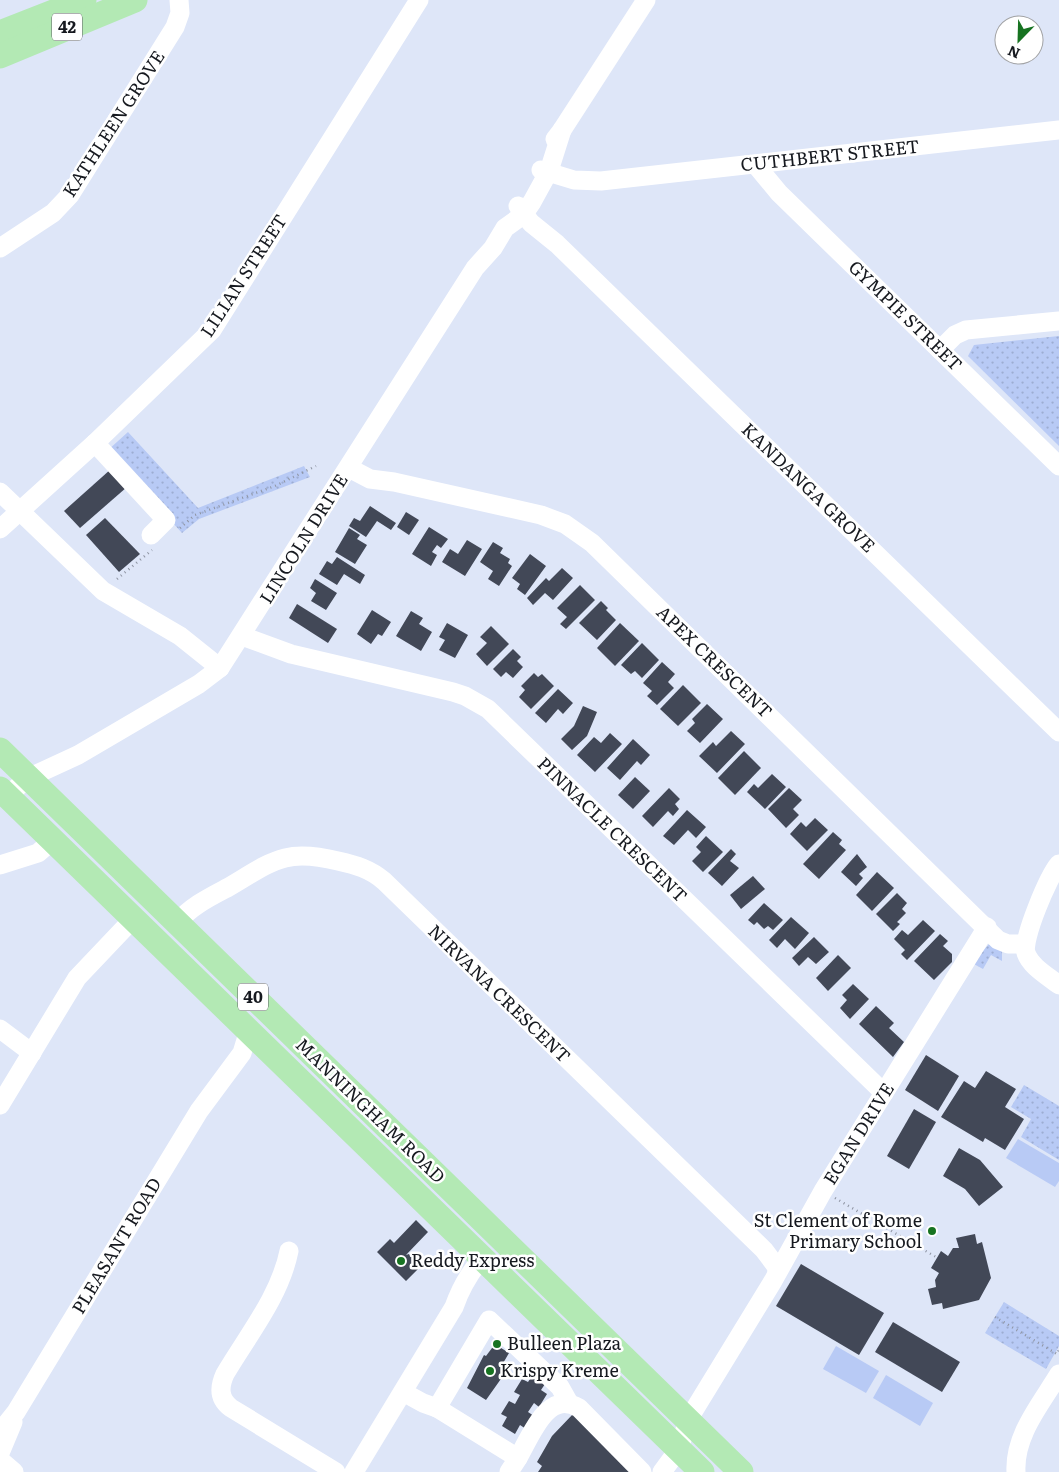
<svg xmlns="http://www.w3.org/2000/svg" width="1059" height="1472" font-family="Literata,serif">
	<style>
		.green { fill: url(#green-dots) }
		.pitch { fill: #b8caf5 }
		.building { fill: #424857 }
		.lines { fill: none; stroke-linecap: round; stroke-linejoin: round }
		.path { stroke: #8e94a2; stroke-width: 2.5; stroke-dasharray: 1 4; stroke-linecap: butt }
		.minor { stroke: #fff; stroke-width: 19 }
		.major { stroke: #b3e9b4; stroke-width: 25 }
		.poi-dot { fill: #177321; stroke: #fff; stroke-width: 2 }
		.labels { text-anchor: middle; stroke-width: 5; stroke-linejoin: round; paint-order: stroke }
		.shield { fill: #fff; stroke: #5c5e62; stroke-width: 1 }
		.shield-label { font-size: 16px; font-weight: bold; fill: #16191f }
		.street-label { font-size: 18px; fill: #16191f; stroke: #fff }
		.poi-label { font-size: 18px; fill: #16191f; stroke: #fff; text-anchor: start }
	</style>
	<defs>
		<pattern id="green-dots" width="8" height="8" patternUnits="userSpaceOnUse" patternTransform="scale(1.25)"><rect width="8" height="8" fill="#b8caf5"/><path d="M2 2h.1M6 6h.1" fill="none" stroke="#9dadd2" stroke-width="1.8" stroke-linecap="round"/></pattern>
	</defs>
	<rect width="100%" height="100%" fill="#dee6f8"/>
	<!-- green -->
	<g class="green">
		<path d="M1059 336V446L968 356 974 345Z"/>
		<path d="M128 432 198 508 304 466 310 477 199 519 182 533 107 451Z"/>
		<path d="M990 943 1002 947V961L991 955 983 969 972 963Z"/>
		<path d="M1024 1085 1059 1106V1160L1021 1137 1031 1119 1011 1107Z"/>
		<path d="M1004 1302 1059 1336V1346L1046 1369 985 1333Z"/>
	</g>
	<!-- pitch -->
	<g class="pitch">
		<path d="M1018 1139 1059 1163V1181L1055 1187 1006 1158Z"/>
		<path d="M836 1346 879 1371 866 1393 823 1369Z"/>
		<path d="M886 1375 933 1403 920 1426 873 1398Z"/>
	</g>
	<!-- building -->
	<g class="building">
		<path d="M111 469 127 487 80 528 64 511Z"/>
		<path d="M370 506 396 523 391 530 377 521 366 537 349 526 354 518 360 521Z"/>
		<path d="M406 512 419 520 409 535 397 527Z"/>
		<path d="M105 518 140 554 119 572 86 535Z"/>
		<path d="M429 527 448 539 441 548 437 545 432 552 437 555 431 566 412 554Z"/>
		<path d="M349 528 360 535 357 539 367 545 355 564 335 552Z"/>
		<path d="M467 540 482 549 465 576 442 562 450 549 458 554Z"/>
		<path d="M493 542 503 548 500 553 510 559 508 563 512 566 499 586 488 579 493 571 480 562Z"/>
		<path d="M530 554 546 566 525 595 517 589 520 584 512 578Z"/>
		<path d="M337 557 365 575 360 584 344 574 337 585 319 574 327 561 332 564Z"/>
		<path d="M562 568 573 578 553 600 545 593 533 605 527 598 546 578 549 581Z"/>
		<path d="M315 579 337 593 326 610 311 601 316 593 310 588Z"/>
		<path d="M580 585 595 600 566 629 560 624 567 617 557 608Z"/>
		<path d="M601 601 608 608 606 610 616 620 597 640 579 623Z"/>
		<path d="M297 604 337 629 328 643 289 618Z"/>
		<path d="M372 610 391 622 382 636 378 634 371 644 357 634Z"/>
		<path d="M411 611 423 618 419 624 432 632 421 651 396 636Z"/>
		<path d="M447 623 468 635 455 658 439 650 445 640 439 637Z"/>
		<path d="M620 623 639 641 615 666 597 648Z"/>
		<path d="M491 626 509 644 487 666 476 654 487 643 480 637Z"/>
		<path d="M642 643 659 660 642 678 635 671 631 674 621 665Z"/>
		<path d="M513 649 521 657 517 661 523 667 513 678 506 672 501 677 493 669Z"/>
		<path d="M662 662 675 674 668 682 674 688 657 705 647 696 652 691 643 683Z"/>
		<path d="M534 673 538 677 542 674 554 686 531 709 519 697 525 690 521 686Z"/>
		<path d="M683 685 701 703 678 726 660 709Z"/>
		<path d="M558 689 573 703 563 714 558 709 546 723 535 713Z"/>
		<path d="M707 704 723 719 700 743 687 731 695 723 692 719Z"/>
		<path d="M583 706 597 712 587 736 572 750 561 739 574 726Z"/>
		<path d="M731 731 745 744 717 773 699 756 713 742 716 746Z"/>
		<path d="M610 733 622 744 595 772 577 755 594 737 601 743Z"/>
		<path d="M633 739 650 755 641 765 637 761 620 780 607 768Z"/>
		<path d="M744 751 761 768 735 795 718 778Z"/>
		<path d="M772 774 786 787 765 809 747 792 754 784 758 788Z"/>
		<path d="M635 777 650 791 633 809 618 795Z"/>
		<path d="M669 788 680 799 675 804 679 809 673 816 668 811 653 827 642 816Z"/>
		<path d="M789 788 802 800 793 809 799 815 786 828 768 809Z"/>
		<path d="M687 810 706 827 696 838 688 830 674 845 663 836Z"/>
		<path d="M815 818 828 830 807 851 790 834 801 822 806 827Z"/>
		<path d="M833 832 842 840 839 844 846 850 819 879 803 864Z"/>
		<path d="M706 836 723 852 703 872 692 861 701 852 696 847Z"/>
		<path d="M731 849 736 854 730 861 739 868 722 886 708 873Z"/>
		<path d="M857 854 867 867 859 874 863 878 856 886 841 872Z"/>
		<path d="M877 872 894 888 872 911 856 895Z"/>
		<path d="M753 876 765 889 741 909 730 895Z"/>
		<path d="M897 893 907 903 902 909 906 913 897 922 900 924 893 931 876 914Z"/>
		<path d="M764 903 783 920 773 930 768 926 764 929 757 922 754 925 748 920Z"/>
		<path d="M791 917 809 933 795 949 785 939 777 948 769 940Z"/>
		<path d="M923 920 935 931 907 960 901 954 905 950 894 939 902 930 908 935Z"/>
		<path d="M940 934 948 941 943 946 952 954V962L934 980 914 961Z"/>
		<path d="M814 937 829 952 816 964 808 957 799 966 792 958Z"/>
		<path d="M838 955 851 968 828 991 816 978Z"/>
		<path d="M853 984 869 999 850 1019 840 1008 847 1000 842 995Z"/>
		<path d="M876 1006 894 1023 889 1028 904 1042 893 1057 859 1024Z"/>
		<path d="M926 1055 959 1076 938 1111 905 1090Z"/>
		<path d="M986 1071 1016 1089 1005 1107 1024 1119 1005 1150 985 1138 983 1142 941 1117 964 1081 975 1088Z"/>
		<path d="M914 1109 936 1122 909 1169 887 1156Z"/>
		<path d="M959 1148 980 1160 1003 1187 979 1206 965 1189 943 1176Z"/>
		<path d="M416 1220 428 1232 406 1255 409 1254 421 1266 406 1281 377 1252 390 1239 394 1243Z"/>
		<path d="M975 1234 977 1244 982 1242 991 1278 979 1300 943 1309 942 1303 932 1305 928 1289 936 1287 935 1280 939 1273 931 1268 941 1251 948 1256 953 1248H959L956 1238Z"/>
		<path d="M801 1264 884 1313 859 1355 776 1306Z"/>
		<path d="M893 1322 960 1362 942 1392 875 1352Z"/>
		<path d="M498 1346 509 1353 502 1365 506 1368 503 1376 486 1400 467 1388 484 1355 486 1356 492 1348Z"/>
		<path d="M532 1376 545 1384 541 1390 547 1394 539 1407 534 1403 528 1412 534 1416 526 1429 520 1425 515 1434 502 1426 507 1417 501 1414 509 1401 515 1404 520 1395 514 1392 522 1379 528 1382Z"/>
		<path d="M573 1414 632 1472H538L542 1466 537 1462 552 1436Z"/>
	</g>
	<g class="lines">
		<!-- path -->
		<g class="path">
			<path d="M180 528 195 515 275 486 316 466"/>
			<path d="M117 579 152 550"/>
			<path d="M835 1198 936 1257"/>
			<path d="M995 1317 1057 1354 1059 1350"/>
		</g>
		<!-- minor -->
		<g class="minor">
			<path d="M555 139 562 130 646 0"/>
			<path d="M755 164 779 193 1059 466"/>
			<path d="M541 170 574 180 601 181 1059 130"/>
			<path d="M518 206 531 223 557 244 1059 732"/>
			<path d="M0 248 53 213 70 195 175 27 180 13 179 0"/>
			<path d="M940 350 955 335 966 330 1059 321"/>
			<path d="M95 443 166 520 151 535"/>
			<path d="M349 468 370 479 394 482 541 515 565 524 592 543 998 940 1008 944H1024"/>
			<path d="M0 492 103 591 180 636 220 668"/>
			<path d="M0 529 95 443 212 330 419 0"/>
			<path d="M242 636 291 654 453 692 465 696 488 709 884 1093"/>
			<path d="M7 796 28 778 78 755 199 684 220 668 475 268 493 248 505 228 523 215 532 202 549 171 562 130"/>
			<path d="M1059 864C1049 875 1021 941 1026 953 1031 967 1048 976 1059 985"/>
			<path d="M0 865 38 853 53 840"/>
			<path d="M177 923C190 907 208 898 227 888 273 861 284 848 338 861 356 865 370 869 384 881L764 1250 776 1266 777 1271"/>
			<path d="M0 1029 32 1053"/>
			<path d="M0 1105 77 978 133 919"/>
			<path d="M289 1251C280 1296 248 1335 225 1374 219 1387 219 1399 231 1408L336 1472"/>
			<path d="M403 1392 423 1403 437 1408 518 1458 509 1472"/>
			<path d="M437 1408 489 1320 560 1387 569 1403"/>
			<path d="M0 1432 16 1412 199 1111 242 1053 249 1030"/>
			<path d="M0 1453 13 1422"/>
			<path d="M518 1458C531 1436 547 1389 579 1408L642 1472"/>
			<path d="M0 1460 14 1472"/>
			<path d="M354 1472 454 1307C461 1287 469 1273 483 1257"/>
			<path d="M662 1472 679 1449 688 1420 773 1281 823 1191 987 927"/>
			<path d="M1016 1472C1014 1435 1041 1404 1059 1374"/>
		</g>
		<!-- major -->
		<g class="major">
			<path d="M0 33 84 0"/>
			<path d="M0 56 135 0"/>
			<path d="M0 750 741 1472"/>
			<path d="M0 789 702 1472"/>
		</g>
	</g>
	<!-- markers -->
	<g class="poi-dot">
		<circle cx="932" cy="1231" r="5"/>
		<circle cx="401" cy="1261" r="5"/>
		<circle cx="497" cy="1344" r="5"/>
		<circle cx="490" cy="1371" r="5"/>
	</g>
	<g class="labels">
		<!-- shield labels -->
		<g class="shield">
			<rect x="52" y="13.5" width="30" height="27" rx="4"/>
			<rect x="238" y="983.5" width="30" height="27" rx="4"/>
		</g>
		<g class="shield-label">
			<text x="67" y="33">42</text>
			<text x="253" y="1003">40</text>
		</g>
		<!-- street labels -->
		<g class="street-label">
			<text transform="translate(114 124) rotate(-57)" y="6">KATHLEEN GROVE</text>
			<text transform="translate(830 156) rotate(-6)" y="6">CUTHBERT STREET</text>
			<text transform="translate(244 276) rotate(-57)" y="6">LILIAN STREET</text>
			<text transform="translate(905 316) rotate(44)" y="6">GYMPIE STREET</text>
			<text transform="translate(808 488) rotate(44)" y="6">KANDANGA GROVE</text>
			<text transform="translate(304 539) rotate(-58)" y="6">LINCOLN DRIVE</text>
			<text transform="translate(714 662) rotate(44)" y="6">APEX CRESCENT</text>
			<text transform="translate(612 830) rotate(44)" y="6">PINNACLE CRESCENT</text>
			<text transform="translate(499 994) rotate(44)" y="6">NIRVANA CRESCENT</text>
			<text transform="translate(370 1111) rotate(44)" y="6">MANNINGHAM ROAD</text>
			<text transform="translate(859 1134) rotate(-58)" y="6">EGAN DRIVE</text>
			<text transform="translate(117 1246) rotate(-59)" y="6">PLEASANT ROAD</text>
		</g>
		<!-- poi labels -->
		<g class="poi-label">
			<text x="922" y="1227" text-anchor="end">St Clement of Rome<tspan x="922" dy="21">Primary School</tspan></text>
			<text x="411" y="1267">Reddy Express</text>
			<text x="507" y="1350">Bulleen Plaza</text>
			<text x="500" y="1377">Krispy Kreme</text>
		</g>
	</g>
	<!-- north arrow -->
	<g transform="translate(1019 40) rotate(203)"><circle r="24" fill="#ffffff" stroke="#a2a3a5"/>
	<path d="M0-4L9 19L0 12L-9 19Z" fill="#177321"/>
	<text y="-8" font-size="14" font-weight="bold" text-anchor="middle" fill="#16191f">N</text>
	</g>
</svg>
